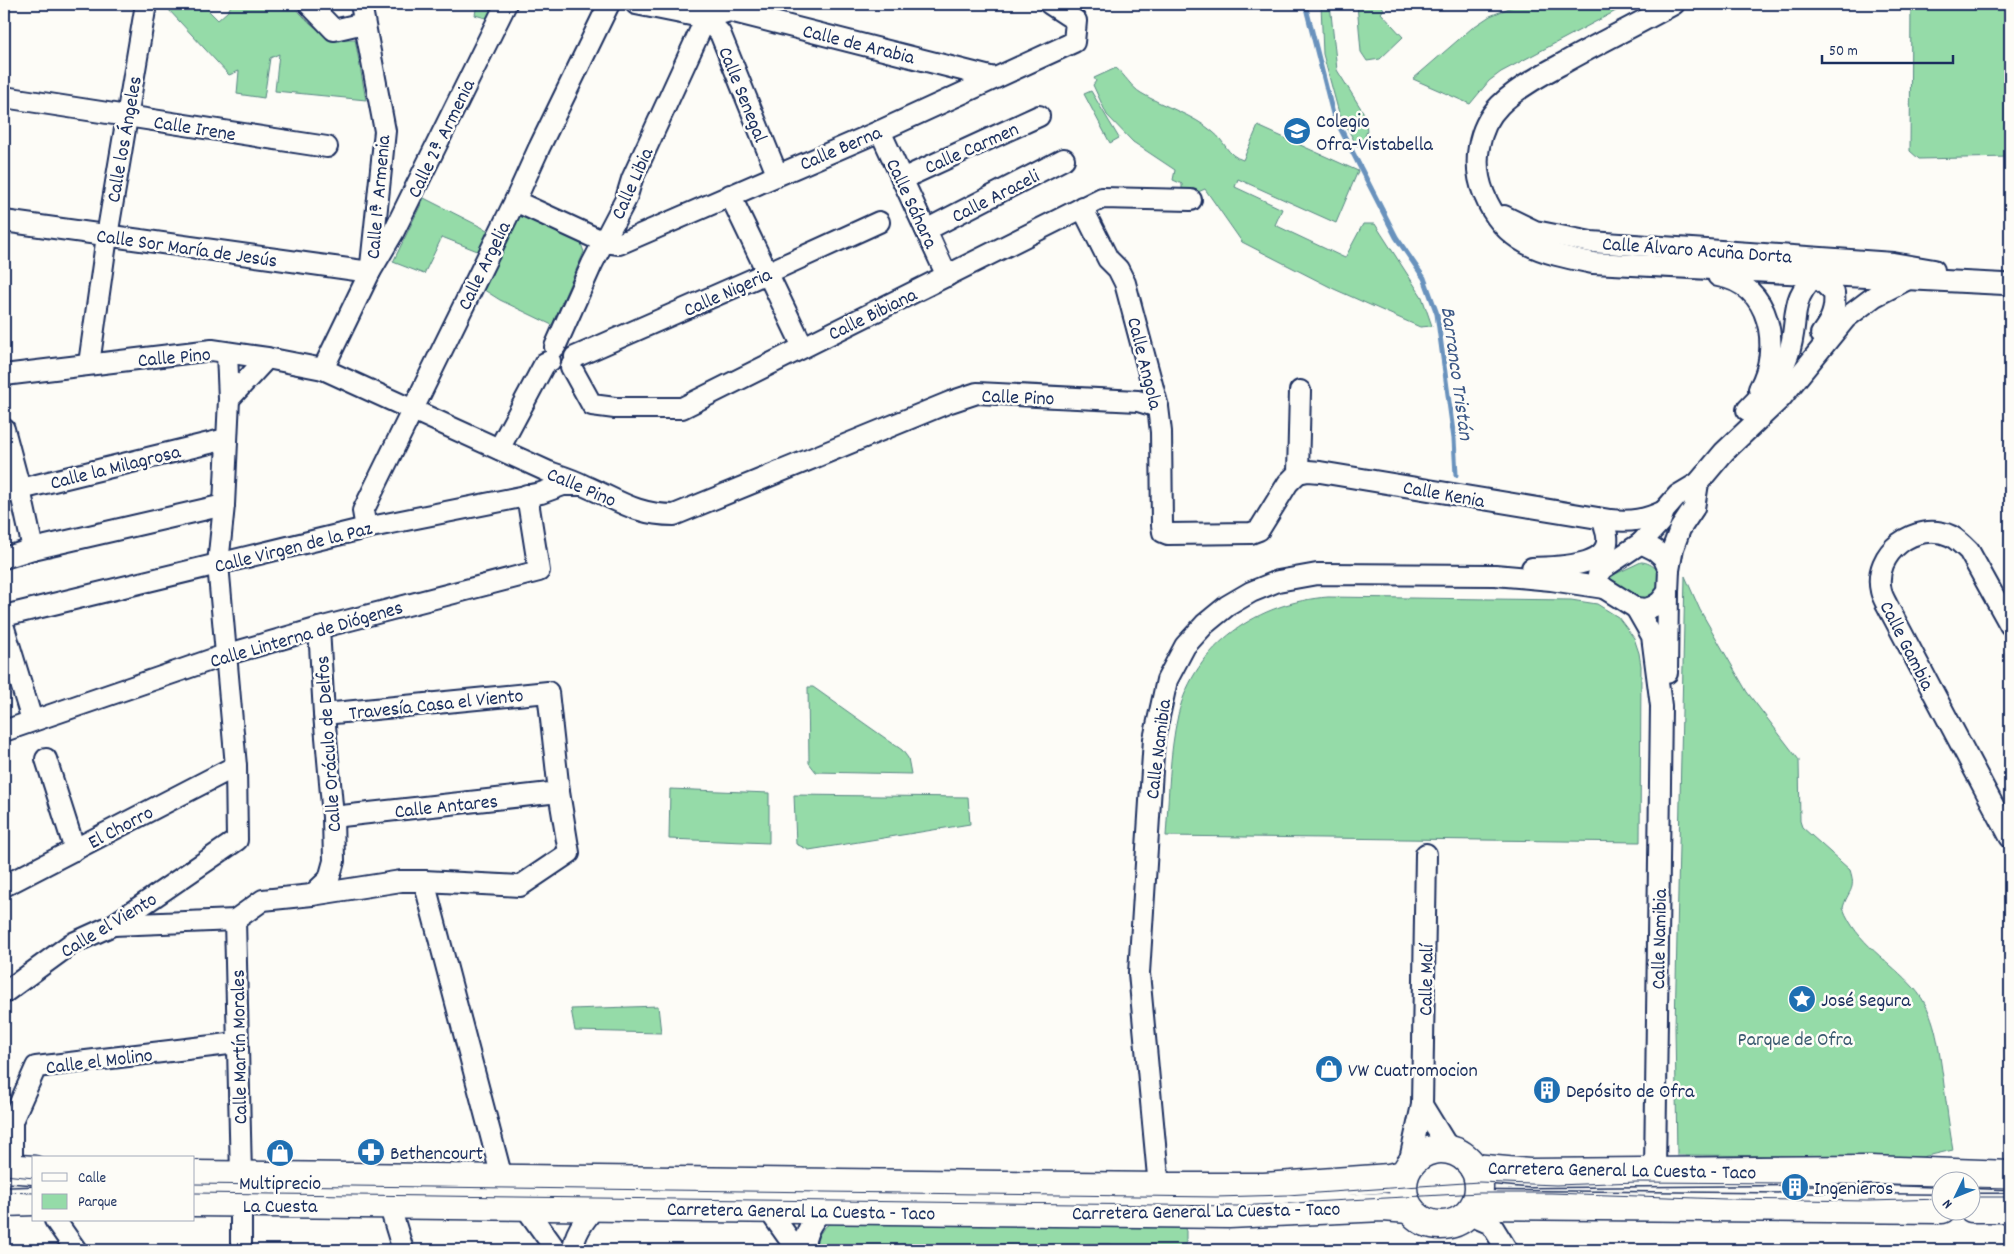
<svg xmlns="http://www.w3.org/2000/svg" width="2014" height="1254" font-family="Dekko,sans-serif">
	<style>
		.green { fill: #95dba8; stroke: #588583 }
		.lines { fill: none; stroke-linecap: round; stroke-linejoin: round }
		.stream { stroke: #6992bd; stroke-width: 5 }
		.street-casing { stroke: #1b2f5e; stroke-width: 24 }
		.secondary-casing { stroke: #1b2f5e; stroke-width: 31 }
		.street { stroke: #fdfcf7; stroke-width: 20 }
		.secondary { stroke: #fdfcf7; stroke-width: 28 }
		.tram { stroke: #1b2f5e; stroke-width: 1 }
		.labels { text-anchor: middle; stroke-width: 5; stroke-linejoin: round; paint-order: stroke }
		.street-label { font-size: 20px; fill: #1b2f5e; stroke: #fdfcf7 }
		.poi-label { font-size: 20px; fill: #1b2f5e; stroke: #fdfcf7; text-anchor: start }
		.park-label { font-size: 20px; fill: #3a5a70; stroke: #fdfcf7 }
		.water-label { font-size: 21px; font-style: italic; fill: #3c5886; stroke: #fdfcf7 }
	</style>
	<rect width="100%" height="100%" fill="#fdfcf7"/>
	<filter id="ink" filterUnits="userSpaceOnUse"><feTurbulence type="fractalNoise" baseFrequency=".02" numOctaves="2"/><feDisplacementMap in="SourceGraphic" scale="10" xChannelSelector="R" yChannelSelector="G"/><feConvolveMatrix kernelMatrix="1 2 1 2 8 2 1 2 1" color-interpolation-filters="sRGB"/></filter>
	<g filter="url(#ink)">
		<!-- green -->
		<g class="green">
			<path d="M174 4H202L218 20 228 11 232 4H292C311 25 324 41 355 39L366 100 275 91 279 54 270 58 264 98 237 94 239 71 229 75 168 9Z"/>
			<path d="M477 4H496L489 19 475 15Z"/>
			<path d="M1321 4H1330L1337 70 1365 115 1367 131 1363 142 1357 146 1339 113 1323 54Z"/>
			<path d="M1357 4H1380L1384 9 1381 13 1403 37 1380 59 1367 61 1361 52Z"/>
			<path d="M1519 4H1629L1501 72 1489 81 1470 104 1413 79 1472 28 1490 16Z"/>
			<path d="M1911 4H2010V157L1919 159 1910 151Z"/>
			<path d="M1116 68C1125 75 1131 87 1141 93 1164 107 1192 114 1213 132 1226 142 1226 155 1243 160L1258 126 1358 171 1336 223 1238 179 1235 187 1282 209 1275 225 1345 258 1363 224H1375L1422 297 1432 326 1420 327 1379 309 1334 289 1242 242 1205 189 1191 195 1182 194V184L1173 180 1175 170 1133 142 1107 115 1093 85 1096 81 1094 78Z"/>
			<path d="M1091 91 1119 138 1110 143 1084 94Z"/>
			<path d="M424 198 491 232 480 252 442 237 424 274 393 262Z"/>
			<path d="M523 214 580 241 584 252 552 325 500 300 481 288 513 221Z"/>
			<path d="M1641 562C1652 562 1665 574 1660 586 1659 591 1654 596 1651 600H1638L1607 578Z"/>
			<path d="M1685 576 1700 610 1747 692 1799 760 1800 821 1802 827 1850 870C1857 891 1847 891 1843 908 1856 943 1890 961 1914 988 1936 1013 1938 1045 1943 1077 1946 1102 1949 1126 1953 1150L1922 1157 1677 1155 1675 1027Z"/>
			<path d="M1328 597 1571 600 1597 604 1618 617 1634 638 1639 653 1641 666 1640 842 1166 836C1169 796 1169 755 1178 715 1195 644 1259 602 1328 597Z"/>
			<path d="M808 687H813L902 750 908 758 911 774 816 772 809 763Z"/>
			<path d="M670 789 769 793V843L669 839Z"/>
			<path d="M794 795 968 797 970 824 809 850 796 844Z"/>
			<path d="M658 1006 661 1033 575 1031 571 1009Z"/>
			<path d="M833 1222 1184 1227 1186 1231V1250H1111V1244H1087L1086 1250H1008V1248L950 1247 949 1250H899L898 1247 845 1246 844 1250H814C818 1237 820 1228 833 1222Z"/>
		</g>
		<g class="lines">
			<!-- stream -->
			<path class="stream" d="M1305 4 1333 114 1396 237 1424 278 1437 314 1454 439 1456 475"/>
			<!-- street casing -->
			<g class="street-casing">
				<g id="street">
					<path d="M309 4 334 30 364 23"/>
					<path d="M361 4 385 131 371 265"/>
					<path d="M636 4 706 18 730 11 994 78"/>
					<path d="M1674 4C1636 25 1597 44 1560 65 1539 76 1516 89 1500 105 1477 128 1472 165 1484 194 1505 246 1543 253 1593 263L2004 284"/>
					<path d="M706 18 720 33 777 174"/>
					<path d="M4 97 327 147"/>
					<path d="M880 131 947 276"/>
					<path d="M902 179 1039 116"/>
					<path d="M730 195 803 347"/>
					<path d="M515 201 604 242 619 244 880 131 1074 42 1076 21 1050 4"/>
					<path d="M1082 207 1108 259 1118 269 1125 283 1158 407 1161 432 1162 525 1163 532 1168 534 1251 533 1259 530 1288 483 1298 473 1300 391"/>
					<path d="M1504 216 1535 231 1591 242 1893 263 1934 270"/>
					<path d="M4 221 370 272"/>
					<path d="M926 230 1064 159"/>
					<path d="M1812 272 1834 293C1836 310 1831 321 1821 334"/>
					<path d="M1718 276C1771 284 1782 348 1759 389"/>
					<path d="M555 347 592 264 626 199 632 179 706 18 710 4"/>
					<path d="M575 357 767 273 879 222"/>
					<path d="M89 364 107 236 146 4"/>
					<path d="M571 367 592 405 615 408H682L1102 198 1191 200"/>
					<path d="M323 369 370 272 393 233 506 4"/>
					<path d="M4 375 212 350 267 358 323 369 549 472C561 476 574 480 585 486 618 500 636 515 674 515L950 402 977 393 1138 401 1158 407"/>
					<path d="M229 399 267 358"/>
					<path d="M1747 410C1763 393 1780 378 1788 355 1801 320 1785 297 1823 270"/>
					<path d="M4 429 20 489 33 549"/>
					<path d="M499 449 545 363 550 361"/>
					<path d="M1298 473 1308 471 1320 472 1610 520C1631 522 1645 520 1664 511"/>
					<path d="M4 493 226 439"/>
					<path d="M366 528 363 511 515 201 539 148 609 4"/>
					<path d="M1641 543 1660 522 1664 511 1678 495 1698 483 1724 452 1781 398 1846 318 1875 296 1906 280"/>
					<path d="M1641 543 1655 550 1663 557 1669 570 1668 592 1660 602 1654 606 1647 609 1636 608 1604 588 1598 582V575L1602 569Z"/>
					<path d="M4 558 33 549 224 505"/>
					<path d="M1532 568C1557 567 1620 568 1605 528"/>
					<path d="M1669 570 1673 548 1680 529 1694 508 1698 483"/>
					<path d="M1636 608 1652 636 1661 706 1655 1171"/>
					<path d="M4 616 366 528 541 493 563 485H579"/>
					<path d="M2010 625 1969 551C1963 545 1958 540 1951 536 1916 520 1872 553 1881 591 1882 596 1885 601 1887 605L2010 837"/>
					<path d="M4 628 32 720"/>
					<path d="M1667 673 1668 592"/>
					<path d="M4 731 225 655 319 628 539 571 527 495"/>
					<path d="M46 759 75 850"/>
					<path d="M333 817 559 792"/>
					<path d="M424 881 502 1178"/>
					<path d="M4 886 236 766"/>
					<path d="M312 895 329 879 334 861 333 817 324 714 319 628"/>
					<path d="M235 920 241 1175"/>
					<path d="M113 925 235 920 263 900 312 895 401 881H424L520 886 569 853 559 792 548 692 324 714"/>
					<path d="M4 993 71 944 113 925 237 840 236 766 218 564 224 505 229 399 227 353"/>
					<path d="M1422 1105 1449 1149"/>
					<path d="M1409 1164 1422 1105 1426 854"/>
					<path d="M12 1168V1121L36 1067 237 1043"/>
					<path d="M1159 1187 1139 973 1154 739 1167 680 1185 646 1205 624 1227 606 1251 592 1278 581 1317 574 1495 575 1551 580 1604 588"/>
					<path d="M241 1202V1250"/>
					<path d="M389 1204 403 1250"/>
					<path d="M525 1207 556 1250"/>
					<path d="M768 1209 797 1250"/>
					<path d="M1468 1214 1491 1224 1507 1250"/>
					<path d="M55 1220 76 1250"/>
					<path d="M573 1250C574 1233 585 1220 595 1207"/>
					<path d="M803 1250C806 1231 810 1224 822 1210"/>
				</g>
			</g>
			<!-- secondary casing -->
			<g class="secondary-casing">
				<g id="secondary">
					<circle cx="1441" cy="1187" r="38"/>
					<path d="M4 1168 34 1170"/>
					<path d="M1474 1168 1529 1173 1870 1170 2010 1175"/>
					<path d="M194 1175 1159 1187H1264L1389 1178 1404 1175"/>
					<path d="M4 1202 34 1201"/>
					<path d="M194 1202 1229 1214 1383 1207 1409 1209"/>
					<path d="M1475 1205 1942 1209"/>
					<path d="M1972 1208H2010"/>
				</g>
			</g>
			<!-- street -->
			<use href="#street" class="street"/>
			<!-- secondary -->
			<use href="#secondary" class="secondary"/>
			<!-- tram -->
			<g class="tram">
				<path d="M4 1175 34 1178"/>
				<path d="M194 1184 1216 1197 1287 1195 1479 1182 1556 1185 1637 1182 1787 1183 1942 1186"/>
				<path d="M1972 1187 2010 1188"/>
				<path d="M4 1192 34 1193"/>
				<path d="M194 1193 1237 1206 1479 1193H1551L1725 1199 1869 1201 1942 1199"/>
				<path d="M1972 1197H2010"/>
			</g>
		</g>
	</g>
	<!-- icons -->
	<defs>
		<g id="school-disc" transform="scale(1.4375)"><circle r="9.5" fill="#1f6fb2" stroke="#fdfcf7"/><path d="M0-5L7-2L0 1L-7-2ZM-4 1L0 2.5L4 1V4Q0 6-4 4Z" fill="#fff"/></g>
		<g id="sight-disc" transform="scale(1.4375)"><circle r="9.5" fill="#1f6fb2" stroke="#fdfcf7"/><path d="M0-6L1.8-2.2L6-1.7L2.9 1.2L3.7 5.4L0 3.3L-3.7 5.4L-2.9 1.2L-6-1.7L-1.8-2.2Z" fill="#fff"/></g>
		<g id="shop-disc" transform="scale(1.4375)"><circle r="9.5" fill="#1f6fb2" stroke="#fdfcf7"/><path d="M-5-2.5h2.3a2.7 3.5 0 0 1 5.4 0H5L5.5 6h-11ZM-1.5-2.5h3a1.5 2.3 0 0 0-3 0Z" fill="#fff"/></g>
		<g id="building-disc" transform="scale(1.4375)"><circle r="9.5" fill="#1f6fb2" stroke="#fdfcf7"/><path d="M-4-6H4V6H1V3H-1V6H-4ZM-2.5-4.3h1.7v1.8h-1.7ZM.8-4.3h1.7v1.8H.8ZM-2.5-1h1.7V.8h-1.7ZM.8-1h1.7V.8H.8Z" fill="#fff"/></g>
		<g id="pharmacy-disc" transform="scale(1.4375)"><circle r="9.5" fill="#1f6fb2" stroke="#fdfcf7"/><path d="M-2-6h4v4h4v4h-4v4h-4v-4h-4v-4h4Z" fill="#fff"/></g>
	</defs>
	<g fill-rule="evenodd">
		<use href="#school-disc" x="1297" y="131"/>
		<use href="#sight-disc" x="1802" y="999"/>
		<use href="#shop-disc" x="1329" y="1069"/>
		<use href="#building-disc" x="1547" y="1090"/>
		<use href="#pharmacy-disc" x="371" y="1152"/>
		<use href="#shop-disc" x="280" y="1153"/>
		<use href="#building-disc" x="1795" y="1187"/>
	</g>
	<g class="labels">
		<!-- street labels -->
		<g class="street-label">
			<text transform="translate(859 43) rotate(14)" y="7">Calle de Arabia</text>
			<text transform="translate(744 94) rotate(68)" y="7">Calle Senegal</text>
			<text transform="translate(195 127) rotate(9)" y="7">Calle Irene</text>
			<text transform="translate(440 138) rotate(-64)" y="7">Calle 2ª Armenia</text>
			<text transform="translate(123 139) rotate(-80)" y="7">Calle los Ángeles</text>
			<text transform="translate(840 147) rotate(-23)" y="7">Calle Berna</text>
			<text transform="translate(971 147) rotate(-24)" y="7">Calle Carmen</text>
			<text transform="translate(631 183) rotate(-66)" y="7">Calle Libia</text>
			<text transform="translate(995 195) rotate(-27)" y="7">Calle Araceli</text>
			<text transform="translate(377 197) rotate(-85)" y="7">Calle 1ª Armenia</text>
			<text transform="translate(913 203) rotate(65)" y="7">Calle Sáhara</text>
			<text transform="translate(187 247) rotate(8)" y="7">Calle Sor María de Jesús</text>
			<text transform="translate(1697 249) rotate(4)" y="7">Calle Álvaro Acuña Dorta</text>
			<text transform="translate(483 265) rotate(-64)" y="7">Calle Argelia</text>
			<text transform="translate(727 291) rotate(-24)" y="7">Calle Nigeria</text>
			<text transform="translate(872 313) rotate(-26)" y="7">Calle Bibiana</text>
			<text transform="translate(174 356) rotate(-5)" y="7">Calle Pino</text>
			<text transform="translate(1146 363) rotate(76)" y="7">Calle Angola</text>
			<text transform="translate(1018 396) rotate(2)" y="7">Calle Pino</text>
			<text transform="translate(115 466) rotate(-14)" y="7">Calle la Milagrosa</text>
			<text transform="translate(582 486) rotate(23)" y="7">Calle Pino</text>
			<text transform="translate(1444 493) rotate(10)" y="7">Calle Kenia</text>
			<text transform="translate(293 546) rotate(-14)" y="7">Calle Virgen de la Paz</text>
			<text transform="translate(306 633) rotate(-16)" y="7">Calle Linterna de Diógenes</text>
			<text transform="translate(1908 645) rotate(63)" y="7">Calle Gambia</text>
			<text transform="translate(436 703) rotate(-6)" y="7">Travesía Casa el Viento</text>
			<text transform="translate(327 744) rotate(-94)" y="7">Calle Oráculo de Delfos</text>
			<text transform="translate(1157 749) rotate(-83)" y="7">Calle Namibia</text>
			<text transform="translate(446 805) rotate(-6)" y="7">Calle Antares</text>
			<text transform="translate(120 826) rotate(-28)" y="7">El Chorro</text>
			<text transform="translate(108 924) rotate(-31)" y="7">Calle el Viento</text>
			<text transform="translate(1658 939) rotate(-89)" y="7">Calle Namibia</text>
			<text transform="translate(1425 980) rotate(-89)" y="7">Calle Malí</text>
			<text transform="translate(238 1047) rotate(-91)" y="7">Calle Martín Morales</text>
			<text transform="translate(99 1060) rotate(-7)" y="7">Calle el Molino</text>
			<text transform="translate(1622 1169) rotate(1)" y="7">Carretera General La Cuesta - Taco</text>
			<text transform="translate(801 1210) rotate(1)" y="7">Carretera General La Cuesta - Taco</text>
			<text transform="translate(1206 1210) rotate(-1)" y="7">Carretera General La Cuesta - Taco</text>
		</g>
		<!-- poi labels -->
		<g class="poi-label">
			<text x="1316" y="127">Colegio<tspan x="1316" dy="23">Ofra-Vistabella</tspan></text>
			<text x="1821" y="1006">José Segura</text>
			<text x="1348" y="1076">VW Cuatromocion</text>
			<text x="1566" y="1097">Depósito de Ofra</text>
			<text x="390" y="1159">Bethencourt</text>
			<text x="280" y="1189" text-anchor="middle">Multiprecio<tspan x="280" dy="23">La Cuesta</tspan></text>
			<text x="1814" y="1194">Ingenieros</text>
		</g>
		<!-- park labels -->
		<g class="park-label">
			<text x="1795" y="1045">Parque de Ofra</text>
		</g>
		<!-- water labels -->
		<g class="water-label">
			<text transform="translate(1458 373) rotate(82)" y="7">Barranco Tristán</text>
		</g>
	</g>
	<!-- margin -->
	<rect width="2014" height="1254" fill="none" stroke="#fdfcf7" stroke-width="20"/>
	<rect x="10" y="10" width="1994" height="1234" fill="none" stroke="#1b2f5e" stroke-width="2" filter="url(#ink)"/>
	<!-- legend -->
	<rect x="32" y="1156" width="162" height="65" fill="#fdfcf7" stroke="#a3aaba"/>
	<rect x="42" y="1173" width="25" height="8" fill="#fdfcf7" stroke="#a3aaba"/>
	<text x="78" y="1182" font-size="15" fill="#1b2f5e">Calle</text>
	<rect x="42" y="1194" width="25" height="15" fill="#95dba8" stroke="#a3aaba"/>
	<text x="78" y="1206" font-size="15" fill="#1b2f5e">Parque</text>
	<!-- north arrow -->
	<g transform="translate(1956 1196) rotate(227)"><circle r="24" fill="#fdfcf7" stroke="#a3aaba"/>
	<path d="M0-4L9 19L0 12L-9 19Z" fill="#1f6fb2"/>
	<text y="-8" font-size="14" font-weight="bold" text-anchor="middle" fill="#1b2f5e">N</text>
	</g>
	<!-- scale -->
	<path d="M1822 55v8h131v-8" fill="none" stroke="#1b2f5e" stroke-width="2.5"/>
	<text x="1829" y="55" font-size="15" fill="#1b2f5e" stroke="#fdfcf7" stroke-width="4" paint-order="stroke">50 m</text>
</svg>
